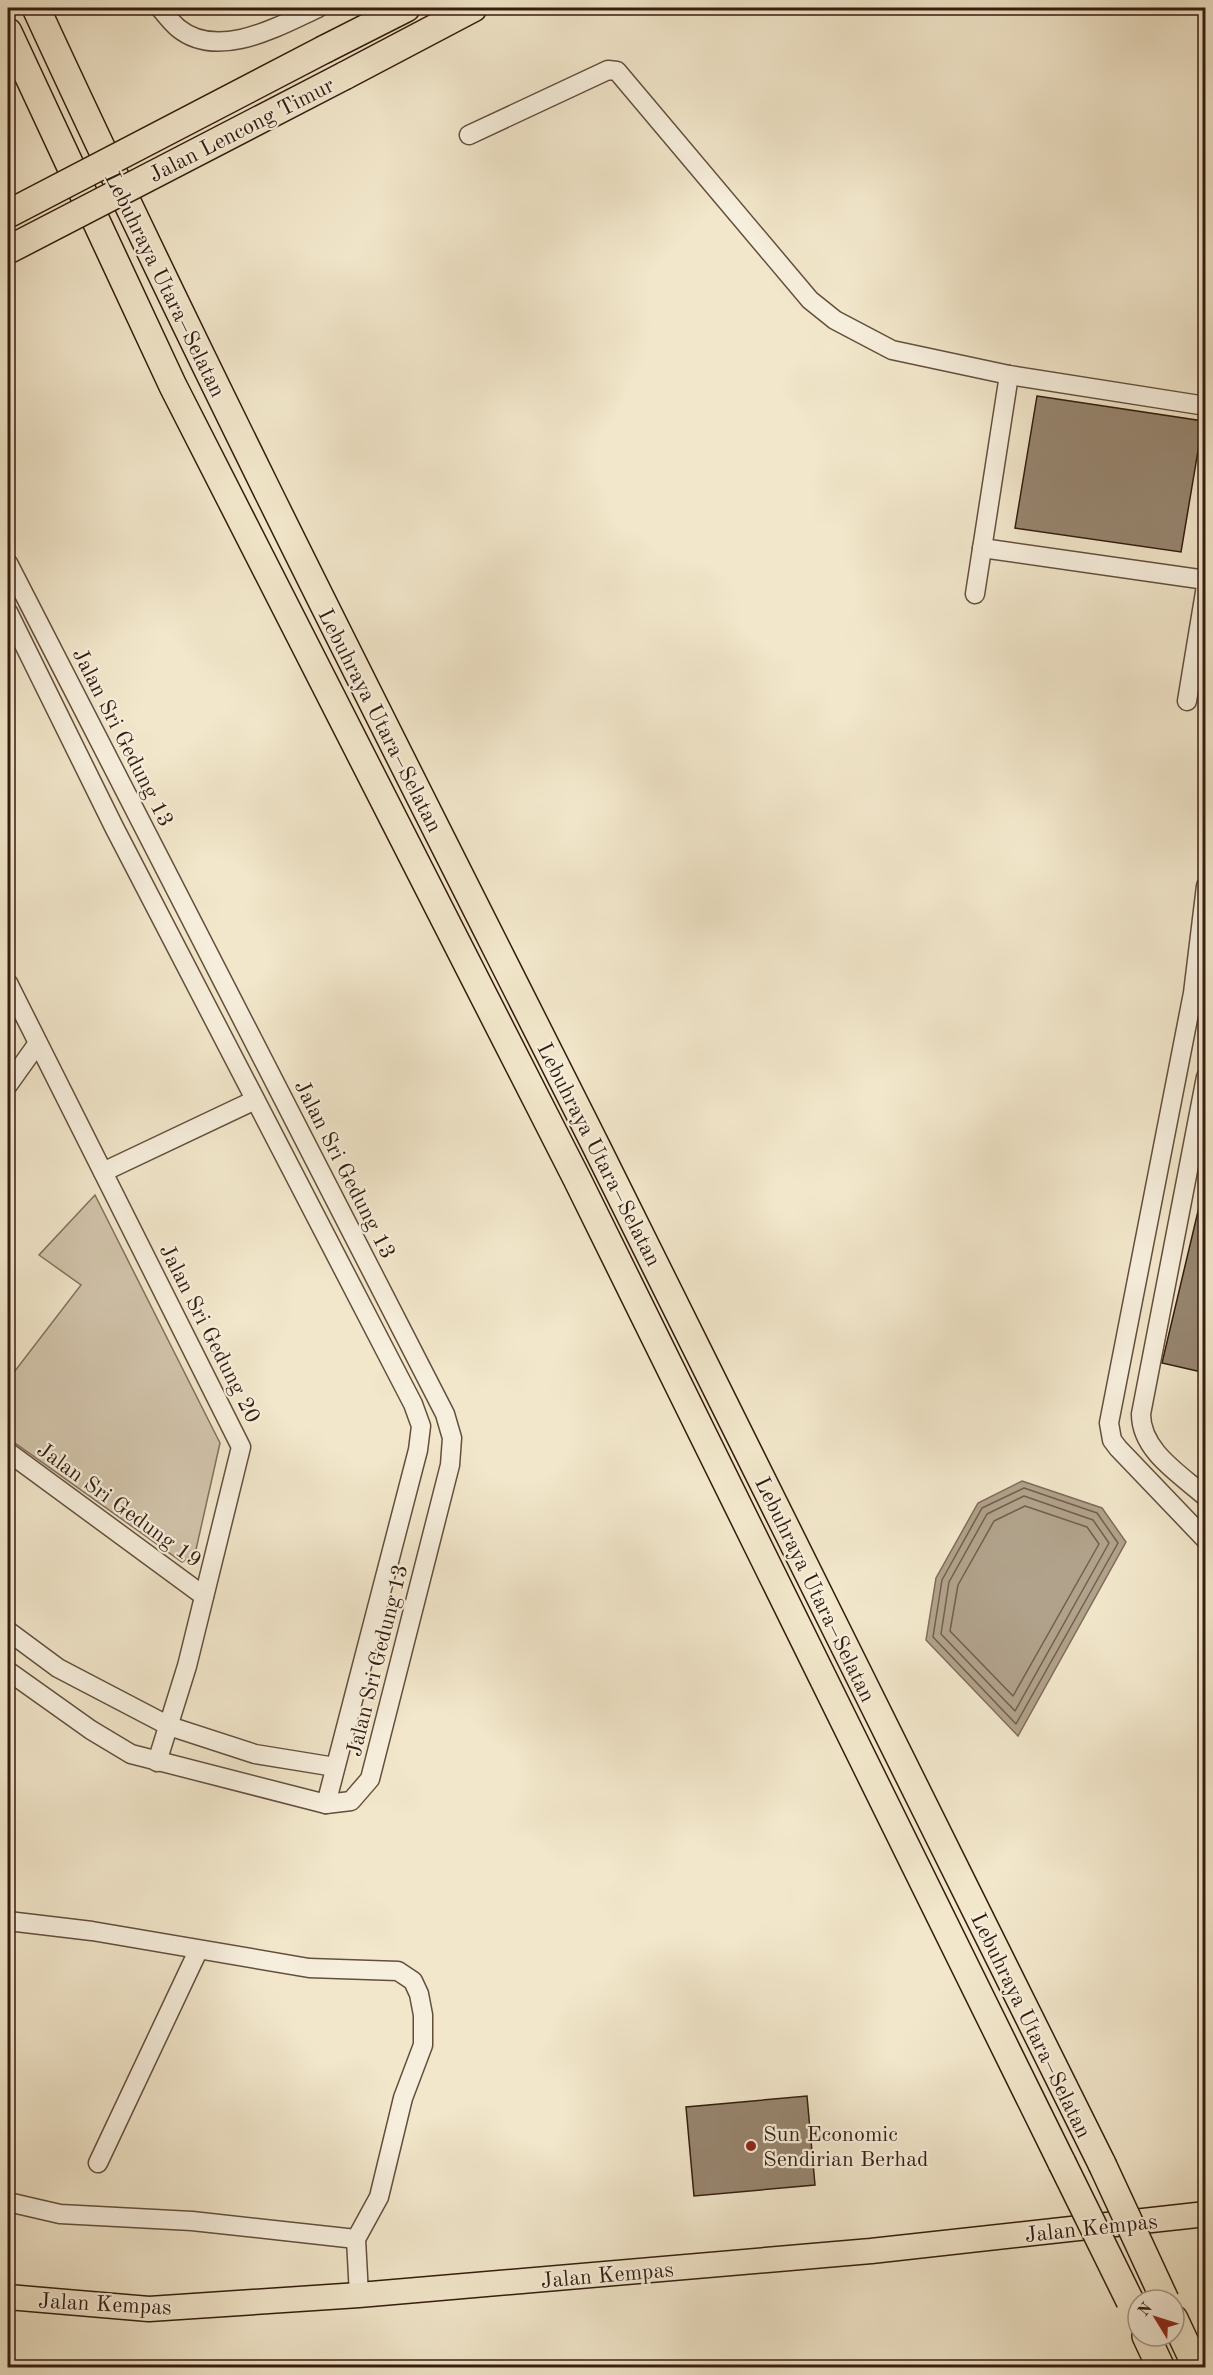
<svg xmlns="http://www.w3.org/2000/svg" width="1213" height="2375" font-family="'Old Standard TT',serif">
	<style>
		.green { fill: #d2c4ab; stroke: #83705c; stroke-width: 1.5 }
		.water { fill: #b1a28b; stroke: #7f6c59; stroke-width: 1.5 }
		.lines { fill: none; stroke-linecap: round; stroke-linejoin: round }
		.shore { stroke: #725f4c; stroke-width: 1.5 }
		.building { fill: #978670; stroke: #341c0e; stroke-width: 1.5 }
		.minor-casing { stroke: #644f3d; stroke-width: 21 }
		.major-casing { stroke: #341c0e; stroke-width: 27 }
		.highway-casing { stroke: #341c0e; stroke-width: 30 }
		.minor { stroke: #f7efdd; stroke-width: 18 }
		.major { stroke: #f2e7cb; stroke-width: 24 }
		.highway { stroke: #f2e7cb; stroke-width: 27 }
		.highway-bridge-casing { stroke: #341c0e; stroke-width: 30; stroke-linecap: butt }
		.highway-bridge { stroke: #f2e7cb; stroke-width: 27 }
		.poi-dot { fill: #8f2418; stroke: #f7efdd; stroke-width: 2 }
		.labels { text-anchor: middle; stroke-width: 4.5; stroke-linejoin: round; paint-order: stroke }
		.street-label { font-size: 22px; fill: #341c0e; stroke: #f7efdd }
		.poi-label { font-size: 22px; fill: #341c0e; stroke: #f7efdd; text-anchor: start }
	</style>
	<rect width="100%" height="100%" fill="#f2e7cb"/>
	<filter id="stains"><feTurbulence type="fractalNoise" baseFrequency=".00333" numOctaves="4"/><feColorMatrix values="0 0 0 0 .2 0 0 0 0 .09 0 0 0 0 .02 0 0 0 .5 -.17"/></filter>
	<radialGradient id="worn" r=".72"><stop offset=".6" stop-color="#630" stop-opacity="0"/><stop offset="1" stop-color="#630" stop-opacity=".3"/></radialGradient>
	<!-- green -->
	<path class="green" d="M95 1195 220 1443 195 1554 182 1562 8 1438V1380L81 1285 39 1255Z"/>
	<!-- water -->
	<path class="water" d="M1022 1481 1102 1508 1126 1542 1018 1736 926 1640 936 1578 978 1503Z"/>
	<g class="lines">
		<!-- shore -->
		<g class="shore">
			<path d="M1024 1488 1097 1513 1118 1543 1016 1724 933 1637 942 1580 982 1508Z"/>
			<path d="M1024 1496 1093 1520 1109 1543 1015 1711 941 1634 949 1582 987 1514Z"/>
			<path d="M1025 1506 1087 1527 1099 1544 1013 1696 950 1631 958 1585 994 1521Z"/>
		</g>
	</g>
	<!-- building -->
	<g class="building">
		<path d="M1037 396 1203 421 1181 552 1015 528Z"/>
		<path d="M1199 1207 1206 1208V1373L1162 1363Z"/>
		<path d="M807 2096 815 2185 694 2196 686 2107Z"/>
	</g>
	<g class="lines">
		<!-- minor casing -->
		<g class="minor-casing">
			<g id="minor">
				<path d="M160 8C165 14 171 22 178 28 218 61 279 26 318 8"/>
				<path d="M469 135 608 70 617 71 810 300 835 320 892 350 1009 375 1206 406"/>
				<path d="M982 548 1206 580"/>
				<path d="M8 563 445 1414 452 1438 450 1465 370 1779 351 1801 326 1804 131 1754 91 1730 8 1671"/>
				<path d="M975 594 1009 375"/>
				<path d="M8 612 114 827 413 1404 421 1426 418 1450 326 1804"/>
				<path d="M1187 701 1206 586"/>
				<path d="M1206 886 1193 993 1109 1423 1112 1440 1118 1448 1206 1540"/>
				<path d="M8 983 241 1447 187 1666 157 1762"/>
				<path d="M1206 1077 1141 1414C1141 1451 1180 1474 1206 1497"/>
				<path d="M8 1085 38 1043"/>
				<path d="M103 1172 255 1100"/>
				<path d="M8 1452 204 1596"/>
				<path d="M8 1631 58 1668 169 1726 255 1754 335 1767"/>
				<path d="M8 1921 92 1931 309 1968 398 1971 413 1981 419 1994 423 2015V2045L403 2098 379 2197 356 2239 359 2295"/>
				<path d="M98 2163 198 1951"/>
				<path d="M8 2202 60 2214 192 2221 356 2239"/>
			</g>
		</g>
		<!-- major casing -->
		<g class="major-casing">
			<path id="major" d="M8 2297 149 2309 359 2295 871 2251 1206 2214"/>
		</g>
		<!-- highway casing -->
		<g class="highway-casing">
			<g id="highway">
				<path d="M36 8C213 392 406 768 596 1146 766 1485 933 1825 1102 2164"/>
				<path d="M8 32 173 386 577 1179 1062 2163"/>
				<path d="M325 49 406 8"/>
				<path d="M344 76 473 8"/>
				<path d="M1174 2319 1197 2368"/>
				<path d="M1146 2336 1161 2368"/>
			</g>
		</g>
		<!-- minor -->
		<use href="#minor" class="minor"/>
		<!-- major -->
		<use href="#major" class="major"/>
		<!-- highway -->
		<use href="#highway" class="highway"/>
		<!-- highway-bridge casing -->
		<g class="highway-bridge-casing">
			<g id="highway-bridge">
				<path d="M8 214 325 49"/>
				<path d="M8 250 344 76"/>
				<path d="M1062 2163 1130 2301"/>
				<path d="M1102 2164 1165 2300"/>
			</g>
		</g>
		<!-- highway-bridge -->
		<use href="#highway-bridge" class="highway-bridge"/>
	</g>
	<!-- markers -->
	<circle class="poi-dot" cx="751" cy="2146" r="6"/>
	<g class="labels">
		<!-- street labels -->
		<g class="street-label">
			<text transform="translate(241 129) rotate(-27)" y="8">Jalan Lencong Timur</text>
			<text transform="translate(166 284) rotate(64)" y="8">Lebuhraya Utara–Selatan</text>
			<text transform="translate(381 720) rotate(63)" y="8">Lebuhraya Utara–Selatan</text>
			<text transform="translate(124 737) rotate(63)" y="8">Jalan Sri Gedung 13</text>
			<text transform="translate(600 1154) rotate(63)" y="8">Lebuhraya Utara–Selatan</text>
			<text transform="translate(346 1169) rotate(63)" y="8">Jalan Sri Gedung 13</text>
			<text transform="translate(211 1333) rotate(63)" y="8">Jalan Sri Gedung 20</text>
			<text transform="translate(120 1504) rotate(36)" y="8">Jalan Sri Gedung 19</text>
			<text transform="translate(816 1589) rotate(64)" y="8">Lebuhraya Utara–Selatan</text>
			<text transform="translate(376 1660) rotate(-76)" y="8">Jalan Sri Gedung 13</text>
			<text transform="translate(1032 2025) rotate(64)" y="8">Lebuhraya Utara–Selatan</text>
			<text transform="translate(1091 2227) rotate(-6)" y="8">Jalan Kempas</text>
			<text transform="translate(607 2274) rotate(-5)" y="8">Jalan Kempas</text>
			<text transform="translate(105 2303) rotate(3)" y="8">Jalan Kempas</text>
		</g>
		<!-- poi labels -->
		<g class="poi-label">
			<text x="763" y="2141">Sun Economic<tspan x="763" dy="25">Sendirian Berhad</tspan></text>
		</g>
	</g>
	<!-- margin -->
	<rect width="1213" height="2375" fill="none" stroke="#f2e7cb" stroke-width="30"/>
	<rect x="9" y="9" width="1195" height="2357" fill="none" stroke="#341c0e" stroke-width="3"/>
	<rect x="15" y="15" width="1183" height="2345" fill="none" stroke="#341c0e" stroke-width="1.5"/>
	<!-- north arrow -->
	<g transform="translate(1156 2318) rotate(308)"><circle r="28" fill="#f7efdd" stroke="#a99b8a" stroke-width="1.5"/>
	<path d="M0-4.5L10 22L0 15L-10 22Z" fill="#8f2418"/>
	<text y="-9" font-size="16" font-weight="bold" text-anchor="middle" fill="#341c0e">N</text>
	</g>
	<rect width="100%" height="100%" filter="url(#stains)"/>
	<rect width="100%" height="100%" fill="url(#worn)"/>
</svg>
